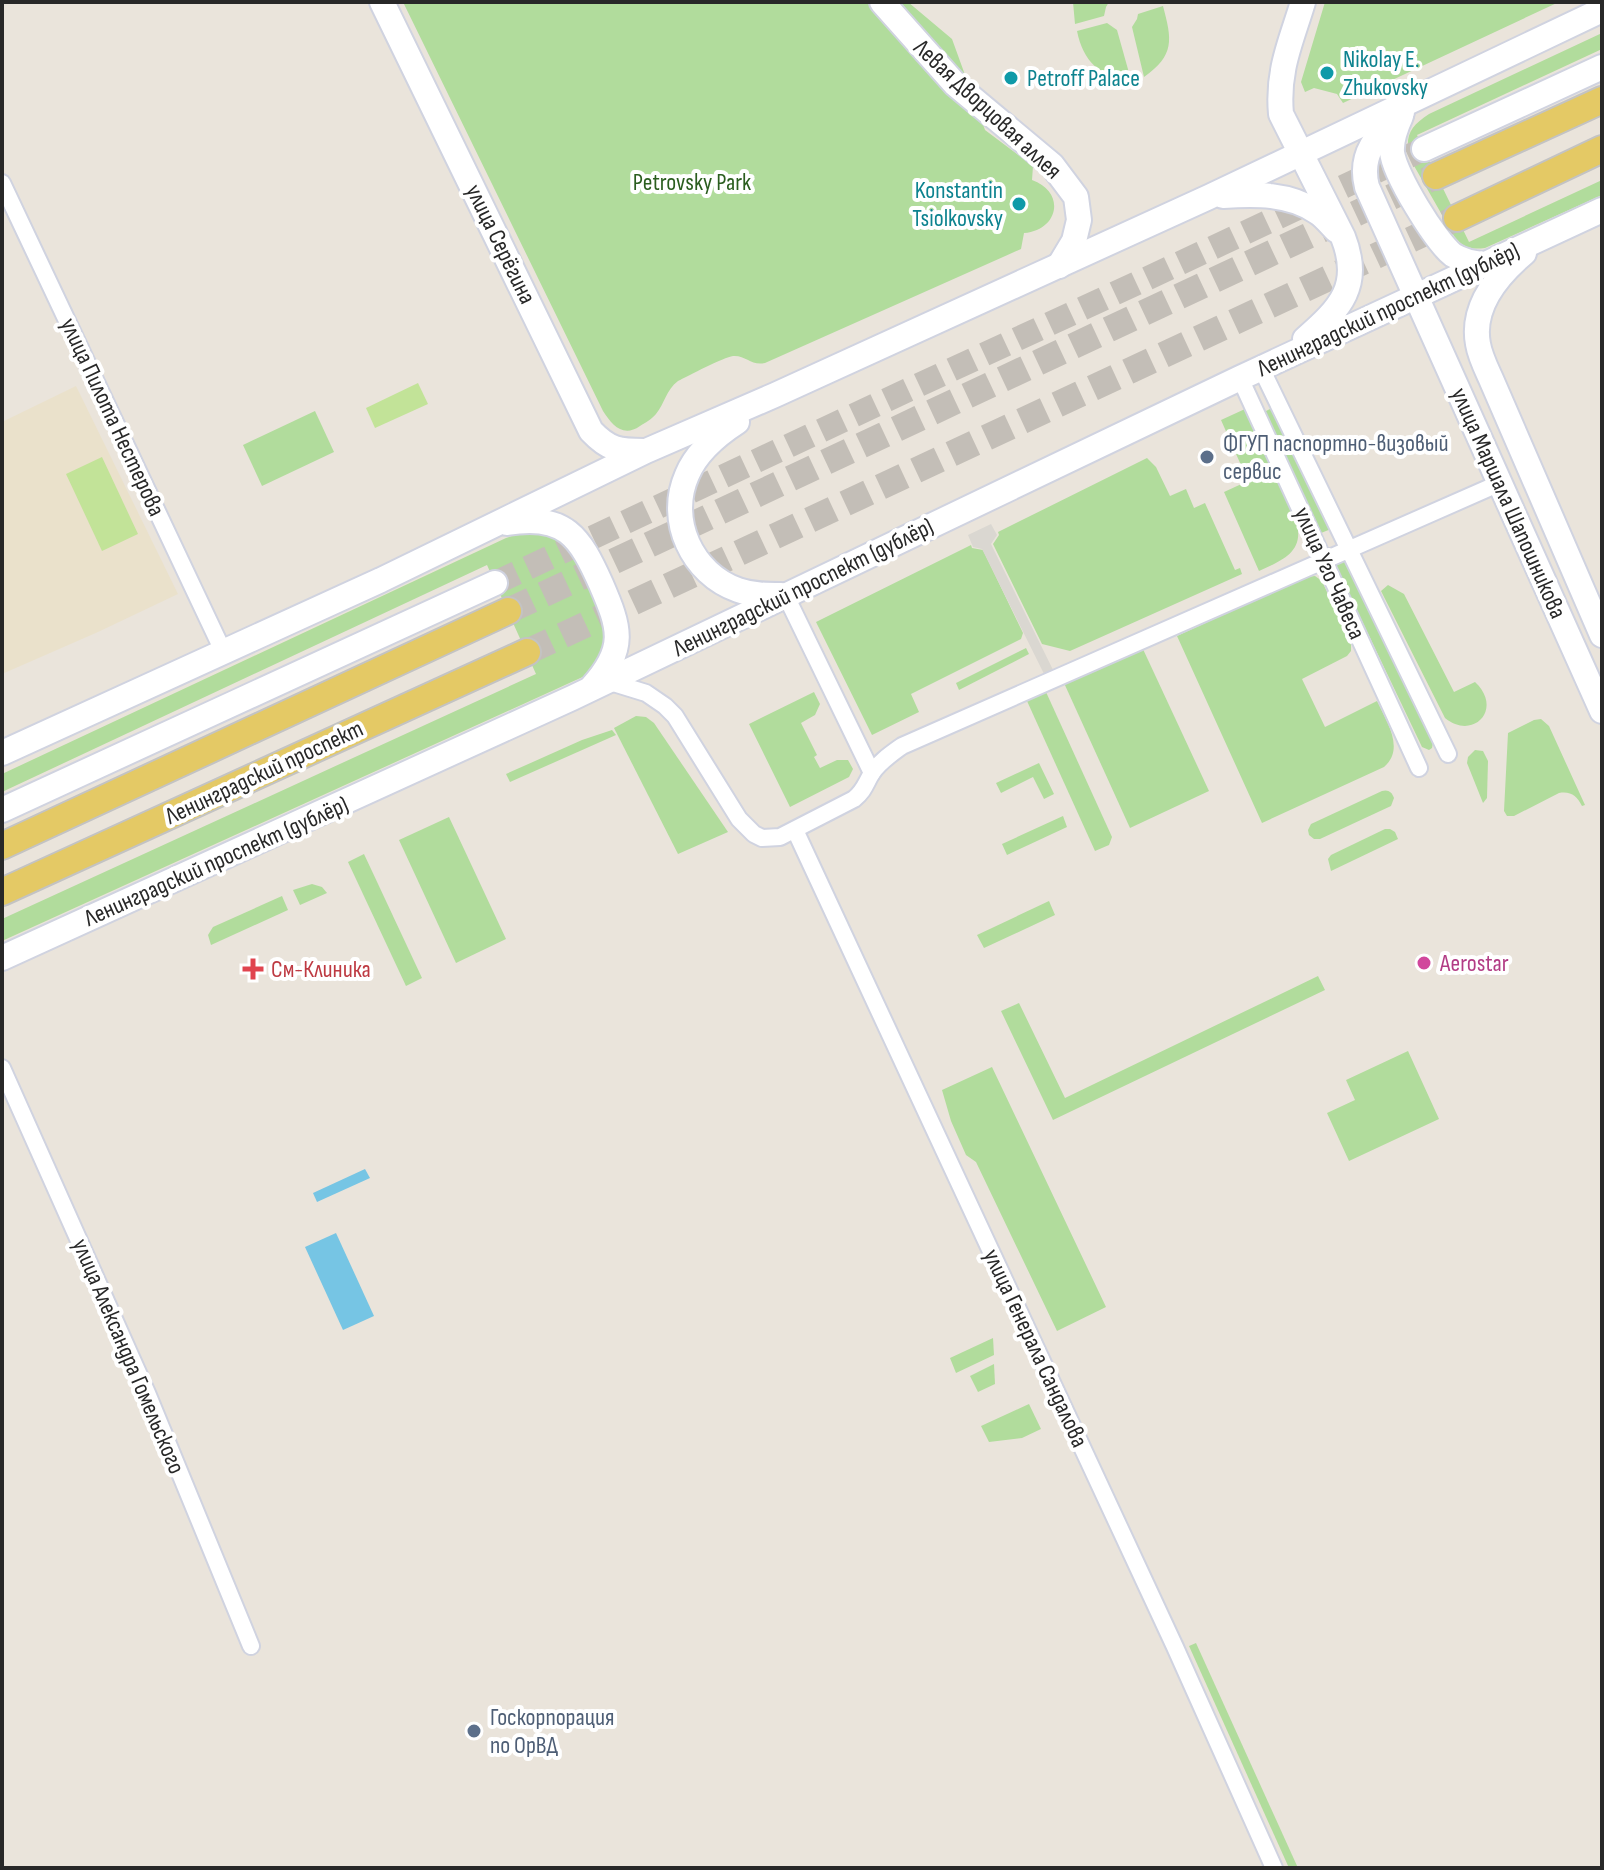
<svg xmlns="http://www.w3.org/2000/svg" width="1604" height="1870" font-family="'Sofia Sans Condensed',sans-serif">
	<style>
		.education { fill: #eae1cb }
		.green { fill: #b1dc9c }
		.pitch { fill: #c2e398 }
		.plaza { fill: #dad7d1 }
		.water { fill: #76c5e4 }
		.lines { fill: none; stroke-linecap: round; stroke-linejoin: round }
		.secondary-tunnel { stroke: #c3beb7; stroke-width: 24; stroke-dasharray: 24 12; stroke-linecap: butt }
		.primary-tunnel { stroke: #c3beb7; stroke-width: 26; stroke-dasharray: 26 13; stroke-linecap: butt }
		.street-casing { stroke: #d0d3e0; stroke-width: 20 }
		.secondary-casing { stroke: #d0d3e0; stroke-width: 28 }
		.primary-casing { stroke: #c3c3c3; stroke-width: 30 }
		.street { stroke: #fff; stroke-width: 16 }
		.secondary { stroke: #fff; stroke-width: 24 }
		.primary { stroke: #e4c965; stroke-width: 26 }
		.culture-dot { fill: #0f9aa8; stroke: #fff; stroke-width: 3 }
		.service-dot { fill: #5c6f8a; stroke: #fff; stroke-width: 3 }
		.hotel-dot { fill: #d1479c; stroke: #fff; stroke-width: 3 }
		.health-dot { fill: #e0444e; stroke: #fff; stroke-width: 3 }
		.labels { text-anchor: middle; stroke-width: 8; stroke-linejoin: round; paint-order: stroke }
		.culture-label { font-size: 24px; fill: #0d838f; stroke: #fff; text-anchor: start }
		.street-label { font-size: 24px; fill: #282828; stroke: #fff }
		.park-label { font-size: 24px; fill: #2b5e1f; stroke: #fff }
		.service-label { font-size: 24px; fill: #4e5e75; stroke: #fff; text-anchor: start }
		.hotel-label { font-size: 24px; fill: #b23c85; stroke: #fff; text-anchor: start }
		.health-label { font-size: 24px; fill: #be3a42; stroke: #fff; text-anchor: start }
	</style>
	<rect width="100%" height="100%" fill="#eae4db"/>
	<!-- education -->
	<path class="education" d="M76 386 178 594 98 632 2 674V422Z"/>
	<!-- green -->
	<g class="green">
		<path d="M403 2H908L952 39 985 130 1033 166 1032 180C1066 192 1059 230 1024 233L1021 249 765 363C751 366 746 355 733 356 724 357 688 376 678 381 666 390 665 403 656 414 652 419 645 423 640 426 623 438 612 425 603 411Z"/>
		<path d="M1073 2H1109L1106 7 1104 16 1075 24Z"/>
		<path d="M1325 2H1559L1343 103 1337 94 1314 88 1305 92 1301 82Z"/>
		<path d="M1163 6C1172 40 1175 55 1144 77L1132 27 1137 19 1138 14Z"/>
		<path d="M1107 23 1117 30 1131 80C1100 78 1083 61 1077 31Z"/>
		<path d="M1602 33V49L1417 135 1469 242 1602 180V195L1485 248C1470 250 1463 247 1454 236L1409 157C1405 134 1411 126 1429 114Z"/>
		<path d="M1274 407 1331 529 1321 533 1264 412Z"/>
		<path d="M1245 409 1297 524C1304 553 1280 561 1259 571L1224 492 1248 481 1221 420Z"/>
		<path d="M315 411 334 452 262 486 243 445Z"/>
		<path d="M1147 458 1156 467 1170 496 1186 489 1194 508 1205 503 1235 570 1240 568 1242 574 1070 651 1042 644 993 544 999 535 998 532Z"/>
		<path d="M524 532 553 535 571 549 604 618 607 631 602 657 587 675 2 941V919L536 674 487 565 2 792V774L506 538Z"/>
		<path d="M971 545 972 548 983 550 1023 633 1021 639 911 694 919 712 872 735 816 622Z"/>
		<path d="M1343 556 1433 742 1432 748 1429 750 1422 747 1333 560Z"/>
		<path d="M1315 576 1322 581 1351 645V651L1347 656 1302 679 1325 727 1377 701C1387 722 1405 749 1384 767L1262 823 1177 636 1306 577Z"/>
		<path d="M1388 585 1404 594 1454 692 1475 682C1504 709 1473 741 1445 718L1381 591Z"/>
		<path d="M1142 647 1209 791 1130 828 1064 683Z"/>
		<path d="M1026 648 1029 654 959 690 956 683Z"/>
		<path d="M814 692 820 704 815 715 801 723 817 755 814 757 820 768 837 760H848L853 769 849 777 790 807 749 724Z"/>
		<path d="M1046 692 1112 837 1109 845 1095 851 1027 701Z"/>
		<path d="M636 716 646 717 654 723 728 832 678 854 614 728Z"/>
		<path d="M1541 719 1549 726 1585 805 1582 806C1577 796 1571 791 1559 793L1514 816H1507L1504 811 1508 733 1534 720Z"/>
		<path d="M612 730 616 735 510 782 506 774 582 740Z"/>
		<path d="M1475 750 1483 751 1488 761 1487 798 1483 803 1467 763 1468 757Z"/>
		<path d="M1039 763 1054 794 1044 799 1033 777 1001 793 996 783Z"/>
		<path d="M1382 791C1388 789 1392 792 1394 798L1391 806 1320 839H1314L1309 835 1308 830 1311 824Z"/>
		<path d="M1063 816 1067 827 1007 855 1002 844Z"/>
		<path d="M449 817 506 939 456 963 399 840Z"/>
		<path d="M1385 829H1390L1395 832 1398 839 1331 871 1328 859 1331 855Z"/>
		<path d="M364 854 422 978 406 986 348 862Z"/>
		<path d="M312 884 322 887 327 893 300 905 293 890Z"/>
		<path d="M282 896 288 910 211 945 208 935 213 927Z"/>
		<path d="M1049 901 1055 915 984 948 977 935Z"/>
		<path d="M1318 976 1325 990 1053 1120 1001 1011 1019 1003 1065 1098Z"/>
		<path d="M1408 1051 1439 1119 1349 1161 1327 1113 1355 1100 1346 1080Z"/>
		<path d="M992 1067 1106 1307 1057 1331 976 1162 966 1155 951 1121 942 1090Z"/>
		<path d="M993 1338 994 1355 956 1373 950 1358Z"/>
		<path d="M994 1364 995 1384 978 1392 970 1376Z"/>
		<path d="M1029 1404 1041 1429 1022 1438 989 1442 981 1426Z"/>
		<path d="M1196 1643 1298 1868H1289L1189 1646Z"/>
	</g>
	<!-- pitch -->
	<g class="pitch">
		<path d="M418 383 428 404 375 428 366 408Z"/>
		<path d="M102 457 138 534 102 551 66 474Z"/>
	</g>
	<!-- plaza -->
	<path class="plaza" d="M991 524 997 535 991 544 1057 678 1048 682 982 549 973 547 968 535Z"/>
	<!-- water -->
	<g class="water">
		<path d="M365 1169 370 1178 317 1202 313 1193Z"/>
		<path d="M336 1233 374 1316 343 1330 305 1247Z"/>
	</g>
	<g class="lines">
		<!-- secondary-tunnel -->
		<path class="secondary-tunnel" d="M495 583 1424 149"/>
		<!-- primary-tunnel -->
		<g class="primary-tunnel">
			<path d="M508 611 1436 176"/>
			<path d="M527 652 1457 218"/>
		</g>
		<!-- street casing -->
		<g class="street-casing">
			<g id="street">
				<path d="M2 183 223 651"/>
				<path d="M1261 368 1448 754"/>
				<path d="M1240 378 1419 768"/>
				<path d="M786 596 872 773"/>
				<path d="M607 681 646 693 665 706 675 716 739 819 754 834 762 838 780 837 854 799C865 790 865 784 872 773 879 762 891 754 902 746L1500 483"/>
				<path d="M795 830 1175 1647 1274 1868"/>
				<path d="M2 1068 147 1393 251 1646"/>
			</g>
		</g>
		<!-- secondary casing -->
		<g class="secondary-casing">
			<g id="secondary">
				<path d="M382 2 591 431C609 450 619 451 644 451"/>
				<path d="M882 2 955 84 1052 165 1076 197 1079 220 1074 241 1059 266"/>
				<path d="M1303 2C1291 42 1277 70 1281 114L1343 237C1362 285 1341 308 1305 339"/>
				<path d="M1402 112C1379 134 1358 152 1367 187L1602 711"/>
				<path d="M1401 116C1396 127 1391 139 1392 152 1394 174 1436 242 1453 255 1463 261 1472 263 1483 264"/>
				<path d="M1424 149 1602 67"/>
				<path d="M1223 196C1255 194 1289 193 1317 212 1324 216 1330 224 1336 230"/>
				<path d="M1524 253C1498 275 1471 307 1478 344 1480 356 1486 368 1491 379L1602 635"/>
				<path d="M737 422C717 435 696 453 687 475 667 520 692 574 738 590 752 595 767 595 781 595"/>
				<path d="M507 523C565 513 580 537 601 584 620 628 627 648 592 687"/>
				<path d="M2 753 381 580 646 451 775 395 1209 197 1602 10"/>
				<path d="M2 810 495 583"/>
				<path d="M2 958 572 698 1240 378 1602 210"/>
			</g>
		</g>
		<!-- primary casing -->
		<g class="primary-casing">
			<g id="primary">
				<path d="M1436 176 1602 100"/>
				<path d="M1457 218 1602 149"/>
				<path d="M2 846 508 611"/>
				<path d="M2 892 527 652"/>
			</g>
		</g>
		<!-- street -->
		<use href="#street" class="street"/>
		<!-- secondary -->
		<use href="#secondary" class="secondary"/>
		<!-- primary -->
		<use href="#primary" class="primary"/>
	</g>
	<!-- markers -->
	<g class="culture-dot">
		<circle cx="1327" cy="73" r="8"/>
		<circle cx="1011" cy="78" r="8"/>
		<circle cx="1019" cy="204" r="8"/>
	</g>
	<g class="service-dot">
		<circle cx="1207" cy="457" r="8"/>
		<circle cx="474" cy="1731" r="8"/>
	</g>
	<circle class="hotel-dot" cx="1424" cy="963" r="8"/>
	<path class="health-dot" d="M249 957h8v8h8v8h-8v8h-8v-8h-8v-8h8z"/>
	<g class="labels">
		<!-- culture labels -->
		<g class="culture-label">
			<text x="1343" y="67">Nikolay E.<tspan x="1343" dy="28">Zhukovsky</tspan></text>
			<text x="1027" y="86">Petroff Palace</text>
			<text x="1003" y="198" text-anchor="end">Konstantin<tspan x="1003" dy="28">Tsiolkovsky</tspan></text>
		</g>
		<!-- street labels -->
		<g class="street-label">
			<text transform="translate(988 109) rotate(43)" y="8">Левая Дворцовая аллея</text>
			<text transform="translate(501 244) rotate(64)" y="8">улица Серёгина</text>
			<text transform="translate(1388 309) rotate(-25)" y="8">Ленинградский проспект (дублёр)</text>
			<text transform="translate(113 417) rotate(65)" y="8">улица Пилота Нестерова</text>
			<text transform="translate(1509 503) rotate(66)" y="8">улица Маршала Шапошникова</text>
			<text transform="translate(1330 573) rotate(66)" y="8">улица Уго Чавеса</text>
			<text transform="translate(803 587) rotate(-26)" y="8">Ленинградский проспект (дублёр)</text>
			<text transform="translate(264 772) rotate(-25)" y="8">Ленинградский проспект</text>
			<text transform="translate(216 861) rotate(-24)" y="8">Ленинградский проспект (дублёр)</text>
			<text transform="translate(1036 1348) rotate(65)" y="8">улица Генерала Сандалова</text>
			<text transform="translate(129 1356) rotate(67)" y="8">улица Александра Гомельского</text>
		</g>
		<!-- park labels -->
		<g class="park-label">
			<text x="692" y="190">Petrovsky Park</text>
		</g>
		<!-- service labels -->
		<g class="service-label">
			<text x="1223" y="451">ФГУП паспортно-визовый<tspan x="1223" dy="28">сервис</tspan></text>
			<text x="490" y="1725">Госкорпорация<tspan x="490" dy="28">по ОрВД</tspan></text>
		</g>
		<!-- hotel labels -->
		<g class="hotel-label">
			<text x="1440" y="971">Aerostar</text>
		</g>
		<!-- health labels -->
		<g class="health-label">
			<text x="271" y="977">См-Клиника</text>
		</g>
	</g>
	<!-- border -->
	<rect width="1604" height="1870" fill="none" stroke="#282828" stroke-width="8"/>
</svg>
